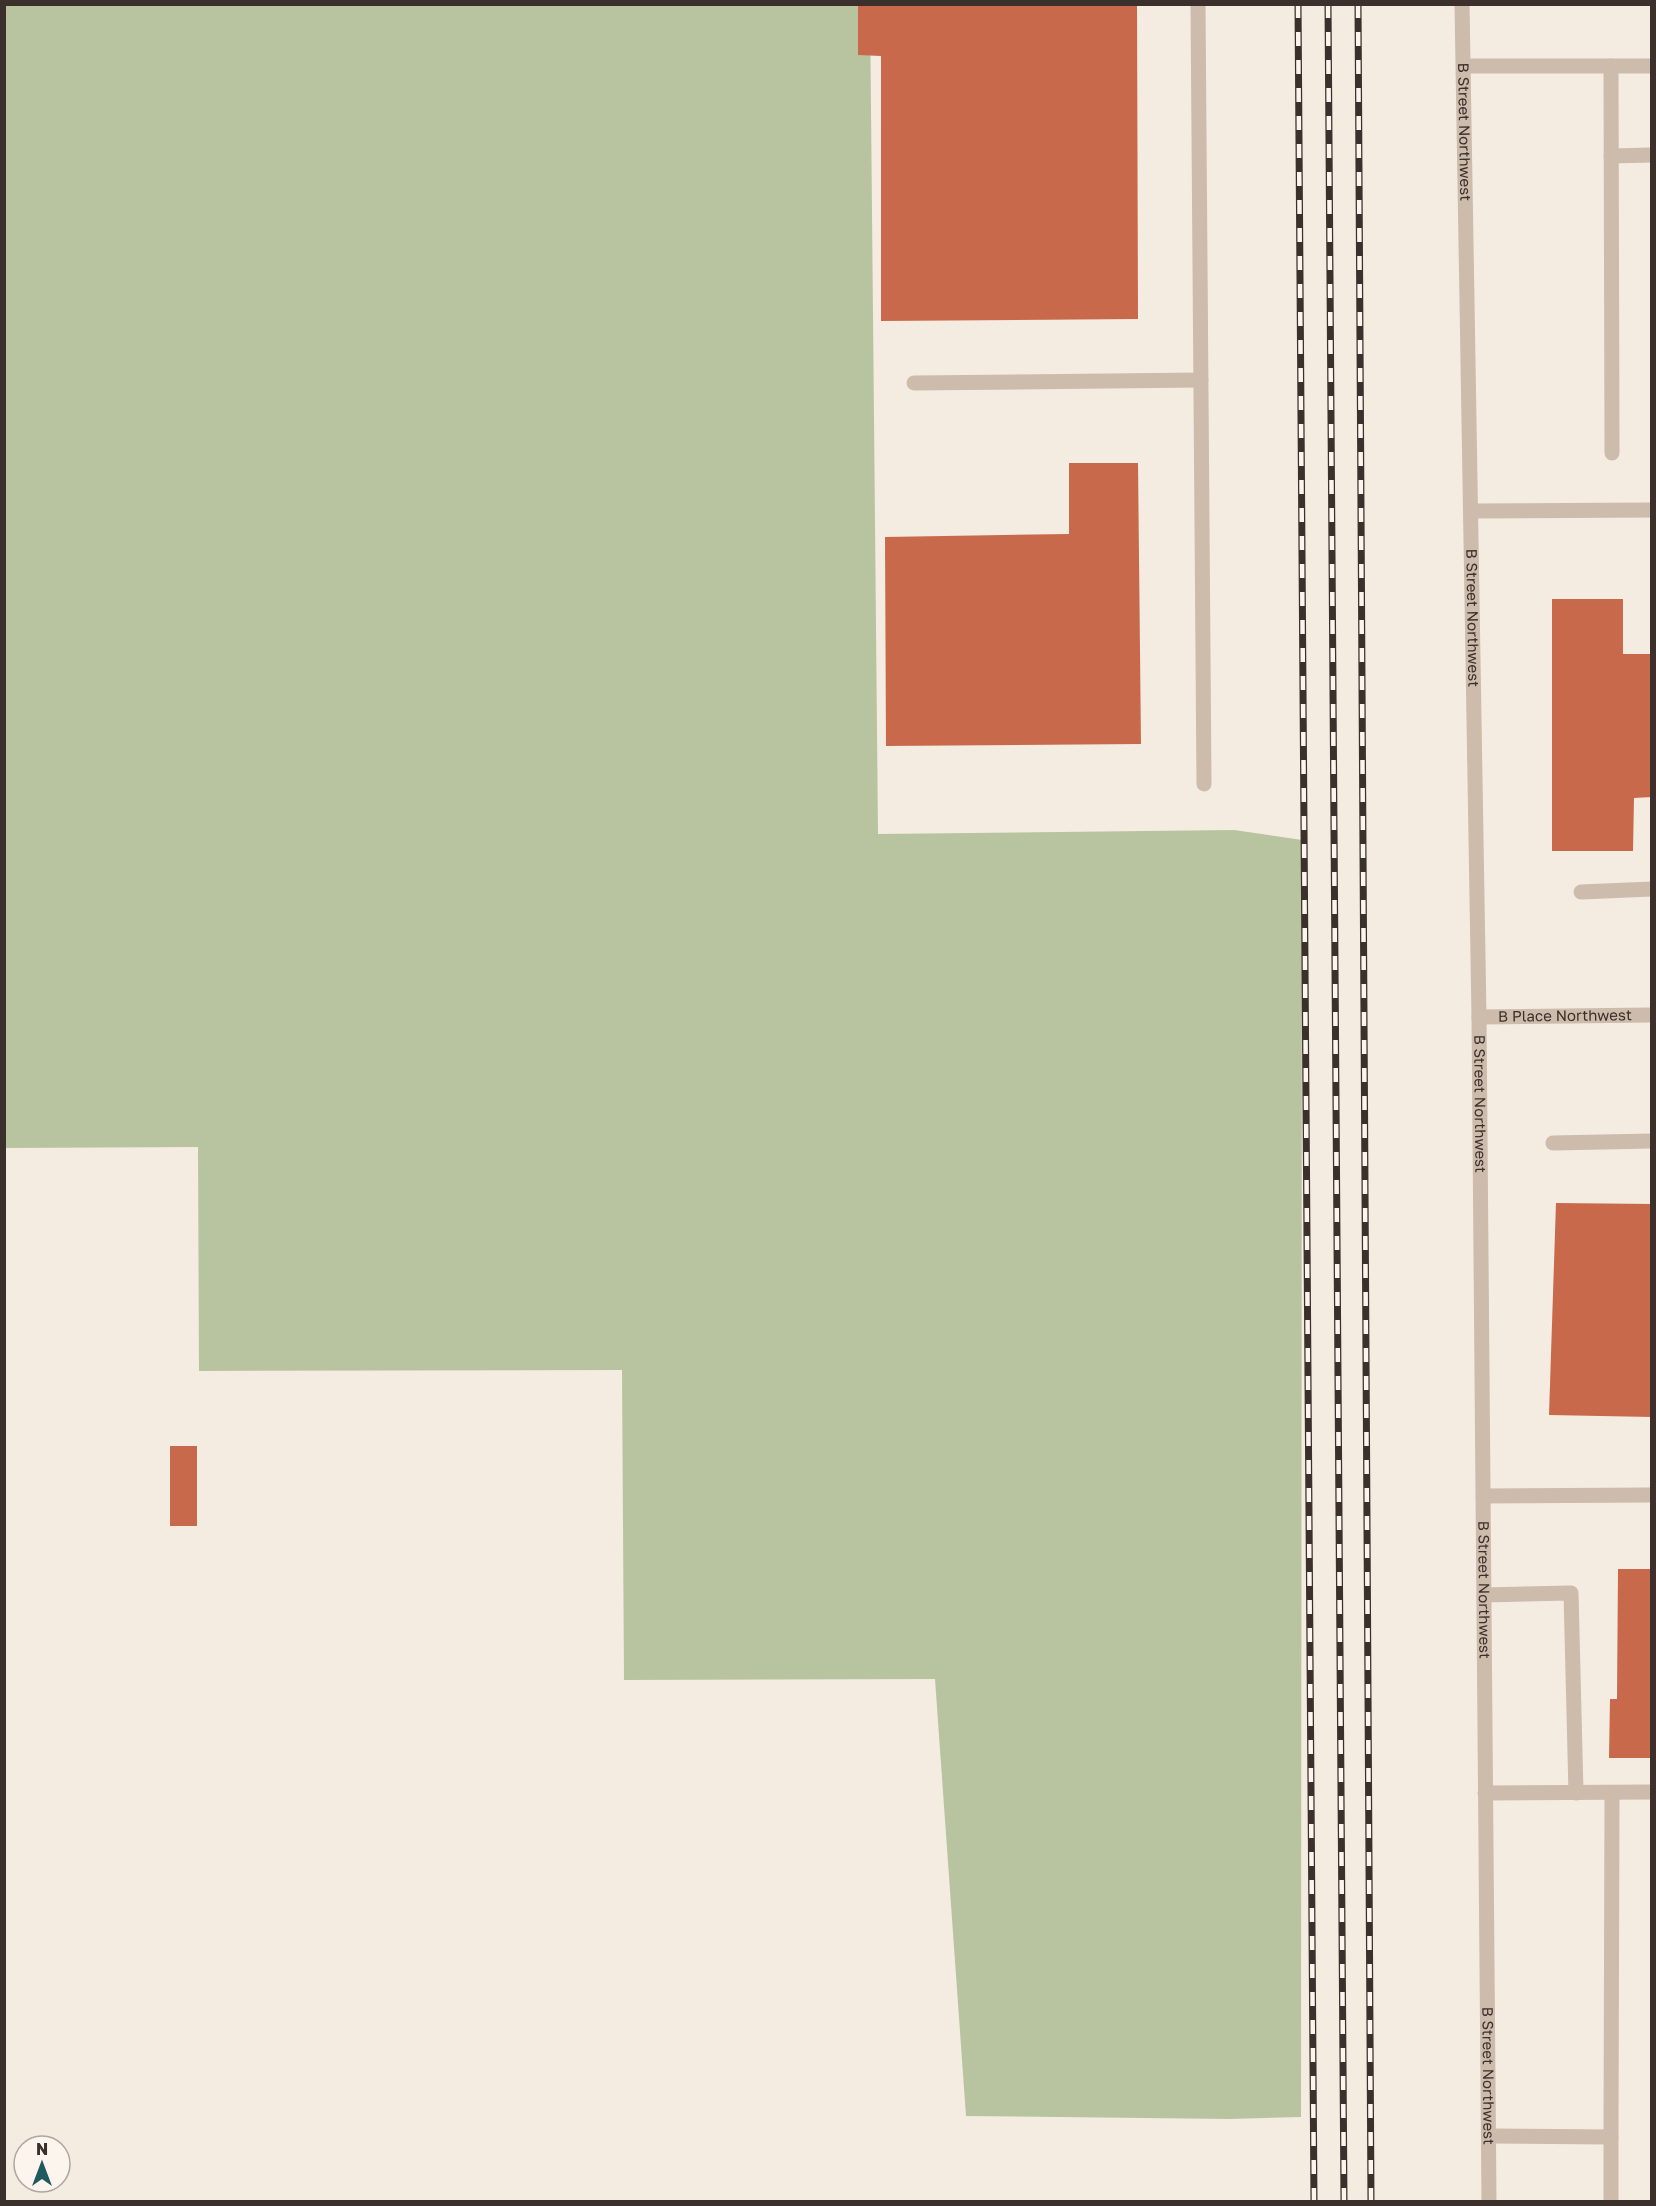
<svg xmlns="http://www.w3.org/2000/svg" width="1656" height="2206" font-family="'Golos Text',sans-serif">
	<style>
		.green { fill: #b8c4a0 }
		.building { fill: #c8694b }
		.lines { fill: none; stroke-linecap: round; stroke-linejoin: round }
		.service { stroke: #cdbbac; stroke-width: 15 }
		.minor { stroke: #cdbbac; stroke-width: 15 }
		.tertiary { stroke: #cdbbac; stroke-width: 15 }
		.rail-casing { stroke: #3b302b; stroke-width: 7 }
		.rail { stroke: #fbf5ee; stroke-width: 4.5; stroke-dasharray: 14; stroke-linecap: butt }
		.labels { text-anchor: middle; stroke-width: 4.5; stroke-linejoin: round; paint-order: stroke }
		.street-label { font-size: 15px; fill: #3b302b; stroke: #fbf5ee }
	</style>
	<rect width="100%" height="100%" fill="#f4ebe1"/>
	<!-- green -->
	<path class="green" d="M4 5H870L878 834 1234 830 1302 840 1301 2117 1230 2119 966 2116 935 1679 624 1680 622 1370 199 1371 198 1147 5 1148Z"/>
	<!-- building -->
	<g class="building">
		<path d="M858 4H1137L1138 319 881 321V56L858 55Z"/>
		<path d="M1069 463H1138L1141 744 886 746 885 537 1069 534Z"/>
		<path d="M1552 599H1623V654H1652V797L1634 798 1633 851H1552Z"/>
		<path d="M1556 1203 1652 1204V1417L1549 1415Z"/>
		<rect x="170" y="1446" width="27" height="80"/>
		<path d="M1618 1569H1652V1758H1609L1610 1699H1617Z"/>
	</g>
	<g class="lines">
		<!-- service -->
		<g class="service">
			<path d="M1198 4 1204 784"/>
			<path d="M1611 66 1612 453"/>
			<path d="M1611 156 1652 155"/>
			<path d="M914 383 1201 380"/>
			<path d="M1471 511 1652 510"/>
			<path d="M1581 892 1652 889"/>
			<path d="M1553 1143 1652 1141"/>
			<path d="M1483 1496 1652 1495"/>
			<path d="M1484 1595 1571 1593 1576 1793"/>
			<path d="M1485 1793 1652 1792"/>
			<path d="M1489 2136 1611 2137 1612 1793"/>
			<path d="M1611 2202V2137"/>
		</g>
		<!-- minor -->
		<g class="minor">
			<path d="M1464 66H1652"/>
			<path id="s1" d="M1479 1017 1652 1015"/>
		</g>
		<!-- tertiary -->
		<path class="tertiary" id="s2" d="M1462 4 1479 1017 1489 2202"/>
		<!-- rail casing -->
		<g class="rail-casing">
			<g id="rail">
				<path d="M1298 4 1314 2202"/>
				<path d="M1328 4 1344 2202"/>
				<path d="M1358 4 1371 2202"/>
			</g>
		</g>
		<!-- rail -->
		<use href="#rail" class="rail"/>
	</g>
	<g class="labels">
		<!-- street labels -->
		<g class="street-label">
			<text dy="5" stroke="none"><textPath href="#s2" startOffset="128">B Street Northwest</textPath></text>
			<text dy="5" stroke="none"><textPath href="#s2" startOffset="614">B Street Northwest</textPath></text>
			<text dy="5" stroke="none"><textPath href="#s1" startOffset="86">B Place Northwest</textPath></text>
			<text dy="5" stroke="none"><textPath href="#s2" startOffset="1100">B Street Northwest</textPath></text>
			<text dy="5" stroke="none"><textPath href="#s2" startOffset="1586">B Street Northwest</textPath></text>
			<text dy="5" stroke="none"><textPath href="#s2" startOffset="2072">B Street Northwest</textPath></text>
		</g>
	</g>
	<!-- border -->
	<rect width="1656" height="2206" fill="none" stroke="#3b302b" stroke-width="12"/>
	<!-- north arrow -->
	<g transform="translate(42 2164)"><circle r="28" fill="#fbf5ee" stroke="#aea6a0" stroke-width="1.5"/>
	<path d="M0-4.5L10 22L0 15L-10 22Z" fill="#1f5a5e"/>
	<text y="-9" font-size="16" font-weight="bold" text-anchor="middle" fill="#3b302b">N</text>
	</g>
</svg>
